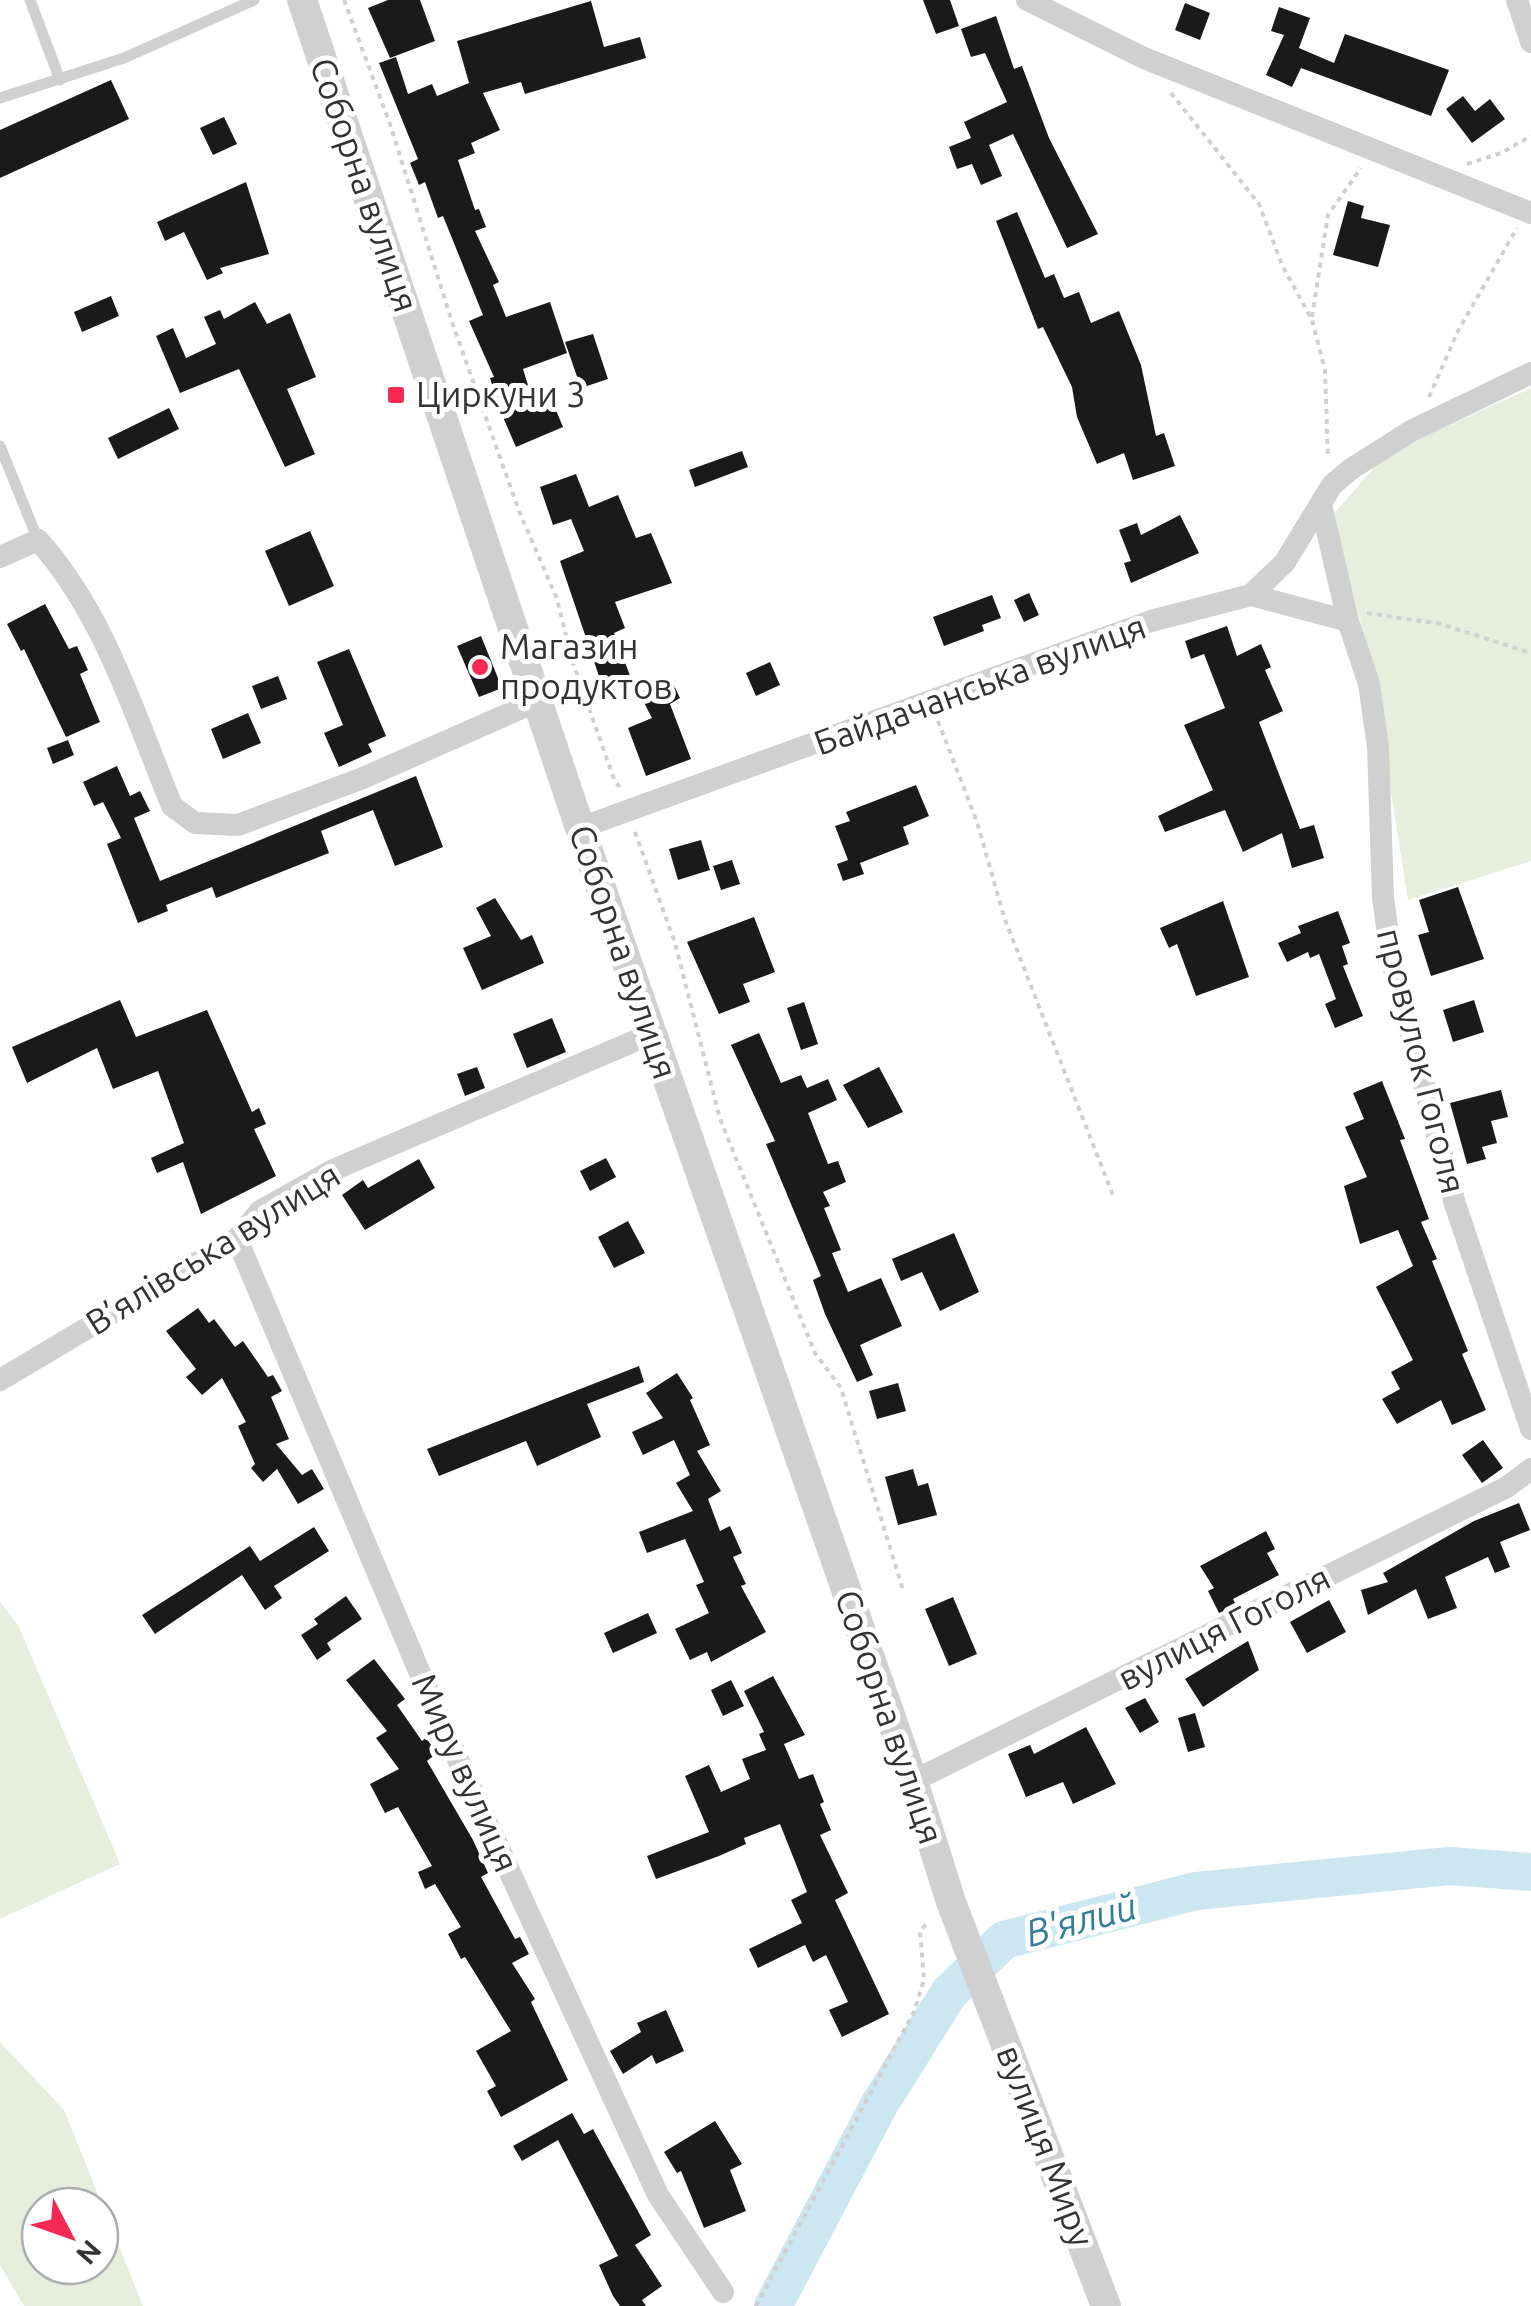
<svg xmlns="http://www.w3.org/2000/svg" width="1531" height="2306" font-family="Ubuntu,sans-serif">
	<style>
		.green { fill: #e8eede; fill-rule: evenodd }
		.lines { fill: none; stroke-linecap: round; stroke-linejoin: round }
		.river { stroke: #cce7f1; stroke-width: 38 }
		.building { fill: #1a1a1a }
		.path { stroke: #d0d0d0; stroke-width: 4; stroke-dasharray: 5 5; stroke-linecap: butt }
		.service { stroke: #d0d0d0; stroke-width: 11 }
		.minor { stroke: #d0d0d0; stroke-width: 22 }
		.tertiary { stroke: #d0d0d0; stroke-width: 30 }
		.poi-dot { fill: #f62953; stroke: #fff; stroke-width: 4 }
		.labels { text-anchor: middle; stroke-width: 10; stroke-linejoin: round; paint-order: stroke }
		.street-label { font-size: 35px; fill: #333; stroke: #fff }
		.poi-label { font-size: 35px; fill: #333; stroke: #fff; text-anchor: start }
		.water-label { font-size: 38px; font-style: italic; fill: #357e98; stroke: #fff }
	</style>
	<rect width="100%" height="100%" fill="#fff"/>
	<!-- green -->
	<g class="green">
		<path d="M1531 388V861L1408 900 1369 653 1332 516 1378 463 1421 438Z"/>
		<path d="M0 1602 18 1625 120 1864 0 1919Z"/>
		<path d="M0 2042 64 2110 143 2306H24L0 2265ZM40 2206H100V2266H40Z"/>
	</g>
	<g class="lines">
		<!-- river -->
		<path class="river" d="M773 2306 879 2105 949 1993 1004 1940 1196 1891 1449 1866 1531 1872"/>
	</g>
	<!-- building -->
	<g class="building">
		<path d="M388 0H420L435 41 390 58 368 8Z"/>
		<path d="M923 0H950L959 26 936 34Z"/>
		<path d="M591 1 604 47 640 37 646 58 525 94 521 82 483 93 500 130 471 143 475 153 458 160 475 210 479 209 486 227 475 231 499 282 493 285 506 317 550 302 567 353 523 369 535 408 553 403 563 427 516 447 499 408 490 378 494 377 469 321 483 315 443 216 438 218 425 182 419 185 410 163 418 159 379 63 396 57 408 94 432 84 437 96 469 83 457 41Z"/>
		<path d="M1185 3 1210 13 1200 40 1175 30Z"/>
		<path d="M1279 7 1310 18 1299 48 1334 63 1345 34 1449 70 1431 116 1301 68 1292 87 1266 75 1284 35 1271 31Z"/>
		<path d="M996 16 1014 69 1022 66 1049 138 1098 234 1067 248 1013 134 989 145 1002 176 981 185 972 164 957 169 949 147 971 138 964 122 1007 102 985 53 971 57 961 29Z"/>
		<path d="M111 80 129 119 0 178V130Z"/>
		<path d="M1463 96 1475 111 1490 99 1505 119 1472 143 1446 109Z"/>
		<path d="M224 117 237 144 213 155 200 128Z"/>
		<path d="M246 182 269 254 220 268 223 273 207 280 184 232 165 241 157 222Z"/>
		<path d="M1348 201 1364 206 1361 218 1390 225 1378 267 1333 255Z"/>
		<path d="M1017 212 1045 278 1054 274 1064 298 1079 292 1091 323 1119 311 1141 365 1156 436 1164 433 1175 466 1133 480 1124 453 1097 464 1077 417 1072 387 1043 327 1038 329 996 221Z"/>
		<path d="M111 296 119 316 82 332 74 312Z"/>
		<path d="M255 302 267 324 290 313 316 377 287 389 315 454 285 467 239 369 180 393 156 336 173 328 186 358 216 344 204 317 220 310 224 319Z"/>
		<path d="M593 334 608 379 581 388 565 342Z"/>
		<path d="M169 408 179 429 118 459 108 438Z"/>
		<path d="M742 451 748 467 695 487 689 470Z"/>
		<path d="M576 474 589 507 618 495 636 538 651 533 672 583 615 602 625 628 614 633 632 681 604 691 560 561 584 551 571 519 553 525 540 487Z"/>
		<path d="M1180 515 1199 553 1131 583 1124 563 1131 561 1119 530 1137 523 1141 535Z"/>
		<path d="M310 531 334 586 289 606 265 551Z"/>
		<path d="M1029 593 1039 615 1024 622 1014 600Z"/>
		<path d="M992 595 1001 618 982 625 984 631 944 646 933 617Z"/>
		<path d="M45 604 69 649 77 646 88 670 80 674 100 722 66 737 24 649 21 651 7 624Z"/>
		<path d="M1227 626 1237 656 1261 644 1271 667 1265 670 1283 711 1259 722 1300 829 1314 825 1324 858 1292 868 1282 833 1243 852 1225 810 1165 832 1158 816 1213 790 1184 725 1225 708 1204 654 1191 659 1185 641Z"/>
		<path d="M481 636 502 688 479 697 457 646Z"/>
		<path d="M349 649 386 736 368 744 372 752 339 767 324 733 343 725 317 662Z"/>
		<path d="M770 662 780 685 756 696 746 673Z"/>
		<path d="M278 676 287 699 261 709 252 686Z"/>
		<path d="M670 677 680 698 670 704 691 759 646 776 628 728 652 718 639 693Z"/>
		<path d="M248 713 261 743 223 759 211 729Z"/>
		<path d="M68 740 74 755 53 764 47 748Z"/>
		<path d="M117 766 130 796 140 791 150 811 134 818 160 881 416 776 443 847 395 866 373 810 321 831 329 853 216 898 212 887 166 905 168 911 138 923 107 844 121 838 103 802 94 806 83 782Z"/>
		<path d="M916 785 929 816 903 827 909 844 860 863 864 874 843 881 837 864 848 860 835 826 850 821 846 812Z"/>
		<path d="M701 840 710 870 678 880 669 849Z"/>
		<path d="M732 860 740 884 721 890 713 866Z"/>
		<path d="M1458 887 1484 959 1431 976 1418 935 1429 932 1419 900Z"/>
		<path d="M495 898 521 940 532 935 544 963 482 990 463 948 491 936 476 908Z"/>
		<path d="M1223 901 1249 977 1196 996 1177 944 1169 948 1160 928Z"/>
		<path d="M1338 911 1350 943 1342 946 1348 964 1343 966 1363 1016 1335 1028 1325 1004 1336 999 1319 954 1310 958 1308 952 1287 962 1278 943 1301 933 1298 926Z"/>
		<path d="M754 917 775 972 743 984 750 1002 719 1014 687 942Z"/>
		<path d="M120 1000 136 1037 207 1010 252 1112 259 1108 266 1124 254 1129 276 1176 201 1214 183 1162 157 1173 151 1158 184 1143 158 1071 113 1089 97 1048 27 1083 12 1047Z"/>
		<path d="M1474 1000 1484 1032 1453 1042 1443 1010Z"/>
		<path d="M804 1002 818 1044 801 1050 787 1008Z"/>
		<path d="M552 1018 566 1052 527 1068 513 1034Z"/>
		<path d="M759 1033 781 1083 801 1075 807 1088 828 1079 837 1100 808 1113 828 1164 838 1161 846 1182 823 1192 830 1206 824 1208 841 1250 832 1253 848 1292 881 1278 902 1326 860 1345 873 1375 857 1382 825 1314 813 1280 821 1276 766 1144 775 1141 731 1045Z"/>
		<path d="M477 1067 485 1088 465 1096 457 1074Z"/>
		<path d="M879 1067 903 1112 868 1128 843 1085Z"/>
		<path d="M1382 1081 1405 1139 1400 1140 1429 1219 1421 1222 1437 1259 1432 1261 1468 1351 1462 1354 1486 1410 1452 1425 1441 1400 1397 1424 1382 1399 1400 1389 1391 1372 1413 1360 1376 1287 1413 1266 1398 1230 1360 1244 1344 1186 1367 1177 1345 1127 1364 1119 1353 1093Z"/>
		<path d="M1501 1090 1508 1117 1491 1121 1497 1143 1482 1147 1486 1159 1467 1164 1450 1103Z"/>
		<path d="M606 1158 616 1177 590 1191 580 1171Z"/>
		<path d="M419 1159 435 1188 365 1230 342 1195 363 1180 368 1188Z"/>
		<path d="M628 1221 645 1253 614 1268 598 1237Z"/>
		<path d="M954 1233 979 1292 940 1311 922 1272 901 1281 892 1259Z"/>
		<path d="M198 1308 209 1323 214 1319 235 1347 243 1341 268 1377 273 1375 282 1391 271 1397 289 1439 276 1444 302 1475 312 1469 324 1489 298 1504 277 1469 263 1482 251 1468 255 1464 238 1426 246 1422 222 1378 202 1395 186 1377 196 1369 166 1331Z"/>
		<path d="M639 1366 644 1382 587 1404 601 1437 537 1466 526 1441 439 1476 427 1449Z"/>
		<path d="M677 1373 693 1398 690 1400 710 1445 697 1451 721 1491 708 1499 720 1531 730 1526 742 1553 733 1557 746 1584 741 1586 766 1632 711 1662 707 1652 690 1660 675 1629 709 1613 696 1585 704 1582 685 1539 647 1553 639 1532 693 1511 676 1483 690 1475 674 1440 643 1455 632 1432 663 1418 646 1393Z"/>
		<path d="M898 1383 906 1411 877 1419 869 1391Z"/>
		<path d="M1483 1440 1503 1468 1482 1483 1462 1455Z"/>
		<path d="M913 1469 918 1486 928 1483 937 1515 898 1525 885 1477Z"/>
		<path d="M1519 1503 1530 1530 1500 1542 1510 1567 1495 1573 1488 1557 1445 1577 1457 1608 1428 1619 1416 1589 1368 1615 1361 1590 1388 1582 1383 1573 1474 1521Z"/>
		<path d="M314 1527 329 1551 274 1586 282 1598 265 1610 242 1575 155 1634 142 1615 250 1546 260 1561Z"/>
		<path d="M1266 1531 1275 1549 1267 1553 1279 1575 1233 1599 1236 1605 1219 1613 1208 1591 1214 1588 1200 1566Z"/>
		<path d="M346 1596 362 1619 327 1643 331 1650 317 1660 301 1635 318 1624 314 1619Z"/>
		<path d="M953 1597 977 1654 949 1666 925 1609Z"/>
		<path d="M1329 1600 1346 1632 1307 1653 1290 1622Z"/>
		<path d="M648 1613 657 1633 613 1653 604 1633Z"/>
		<path d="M1248 1641 1259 1670 1203 1707 1185 1679Z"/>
		<path d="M374 1659 405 1699 397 1705 422 1741 426 1738 437 1753 427 1761 473 1840 488 1873 481 1877 515 1939 520 1937 529 1954 512 1963 535 1999 531 2002 568 2080 501 2117 487 2091 496 2086 476 2051 511 2031 465 1957 461 1959 448 1934 461 1927 435 1884 425 1889 418 1872 432 1866 398 1807 385 1813 370 1784 399 1769 376 1738 387 1731 346 1680Z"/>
		<path d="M773 1676 805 1735 784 1744 799 1779 813 1774 824 1802 820 1804 831 1830 820 1835 848 1893 835 1900 889 2014 842 2037 829 2010 848 2002 826 1955 813 1962 805 1945 758 1968 749 1949 802 1923 791 1900 807 1892 780 1824 744 1838 746 1844 719 1856 656 1879 647 1856 709 1832 685 1776 709 1765 721 1792 750 1779 742 1759 766 1750 759 1734 764 1732 744 1691Z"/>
		<path d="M731 1680 744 1706 723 1716 711 1690Z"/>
		<path d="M1145 1698 1159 1722 1140 1733 1125 1708Z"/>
		<path d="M1195 1713 1205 1747 1188 1752 1178 1718Z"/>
		<path d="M1086 1727 1116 1784 1073 1804 1063 1782 1026 1797 1008 1754 1030 1745 1034 1754Z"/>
		<path d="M666 2010 684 2051 656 2064 652 2055 623 2074 610 2051 641 2032 637 2023Z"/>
		<path d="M572 2113 584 2134 593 2129 651 2235 635 2245 662 2286 642 2300 646 2306H620L613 2296 599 2265 618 2256 558 2140 522 2161 513 2146Z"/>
		<path d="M715 2121 742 2164 730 2170 746 2211 704 2228 681 2171 677 2173 664 2152Z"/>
	</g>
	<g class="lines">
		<!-- path -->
		<g class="path">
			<path d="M344 0 390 124 452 322 519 511 557 599 572 660 614 779 622 791"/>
			<path d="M1171 93 1259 204 1282 265 1312 320 1325 370 1328 459"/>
			<path d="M1467 164 1501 153 1531 136"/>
			<path d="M1312 317 1328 215 1361 168"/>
			<path d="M1429 397 1458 331 1517 228"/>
			<path d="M1367 613 1441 624 1531 653"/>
			<path d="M938 721 977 822 1004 917 1114 1198"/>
			<path d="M635 832 675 943 720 1119 815 1353 841 1388 903 1590"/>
			<path d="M756 2306 914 2012 924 1980 920 1931 929 1921"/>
		</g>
		<!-- service -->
		<g class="service">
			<path d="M30 0 60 80"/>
			<path d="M0 98 124 58 254 0"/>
			<path d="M0 446 38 540"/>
		</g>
		<!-- minor -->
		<g class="minor">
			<path d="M1027 0 1144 58 1531 213"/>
			<path d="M1517 0 1531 42"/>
			<path d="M1322 509 1348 621 1369 684 1378 747 1383 897 1391 957 1455 1204 1531 1429"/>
			<path d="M0 557 38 540C104 613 135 716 172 806L195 823 238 825 363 778 540 700"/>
			<path d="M1251 595 1348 621"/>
			<path d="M580 828 1151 621 1251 595 1285 562 1332 485 1351 469 1411 431 1531 373"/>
			<path d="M237 1239 438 1716 658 2195 723 2292"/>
			<path d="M0 1380 237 1239 260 1211 333 1170 651 1034"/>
			<path d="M913 1781 1507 1487 1531 1469"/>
		</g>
		<!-- tertiary -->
		<path class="tertiary" d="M302 0 580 828 913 1781 951 1902 1106 2306"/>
	</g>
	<!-- markers -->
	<g class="poi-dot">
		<rect x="386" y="385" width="20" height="20" rx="5"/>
		<circle cx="480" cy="667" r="10"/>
	</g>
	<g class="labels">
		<!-- street labels -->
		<g class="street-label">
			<text transform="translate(364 185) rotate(71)" y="12">Соборна вулиця</text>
			<text transform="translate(980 685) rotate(-20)" y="12">Байдачанська вулиця</text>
			<text transform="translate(623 952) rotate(71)" y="12">Соборна вулиця</text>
			<text transform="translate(1421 1061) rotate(76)" y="12">провулок Гоголя</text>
			<text transform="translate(213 1249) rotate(-32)" y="12">В’ялівська вулиця</text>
			<text transform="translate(1224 1628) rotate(-27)" y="12">вулиця Гоголя</text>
			<text transform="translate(889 1717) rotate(71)" y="12">Соборна вулиця</text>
			<text transform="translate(465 1773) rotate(66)" y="12">Миру вулиця</text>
			<text transform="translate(1045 2146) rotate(69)" y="12">вулиця Миру</text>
		</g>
		<!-- poi labels -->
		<g class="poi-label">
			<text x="416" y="407">Циркуни 3</text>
			<text x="500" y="659">Магазин<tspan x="500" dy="40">продуктов</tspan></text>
		</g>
		<!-- water labels -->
		<g class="water-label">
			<text transform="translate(1081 1920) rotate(-15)" y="13">В'ялий</text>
		</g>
	</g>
	<!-- north arrow -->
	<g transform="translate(70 2236) rotate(131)"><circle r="48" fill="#ffffff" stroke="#adadad" stroke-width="2.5"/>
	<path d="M0-8L18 38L0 25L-18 38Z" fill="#f62953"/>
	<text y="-15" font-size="28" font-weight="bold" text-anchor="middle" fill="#333333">N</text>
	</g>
</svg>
